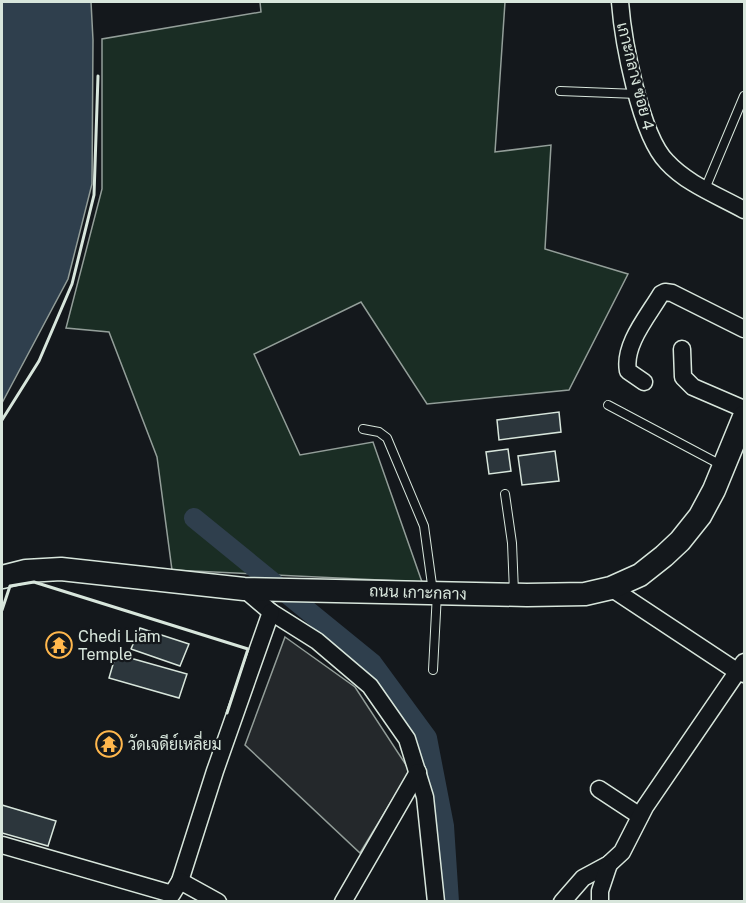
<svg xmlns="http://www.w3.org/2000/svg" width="746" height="903" font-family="'Public Sans',Sarabun,sans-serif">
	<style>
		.green { fill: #1a2d24; stroke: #939e99; stroke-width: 1.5 }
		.parking { fill: #24282b; stroke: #939e99; stroke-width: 1.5 }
		.water { fill: #2f3f4d; stroke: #939e99; stroke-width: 1.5 }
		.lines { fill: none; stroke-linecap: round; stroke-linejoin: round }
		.canal { stroke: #2f3f4d; stroke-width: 20 }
		.building { fill: #2c363c; stroke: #d8e6dc; stroke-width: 1.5 }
		.lane-casing { stroke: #d8e6dc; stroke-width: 10 }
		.street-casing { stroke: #d8e6dc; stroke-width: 19 }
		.secondary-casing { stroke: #d8e6dc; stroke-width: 25 }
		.lane { stroke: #14181c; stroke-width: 8 }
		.street { stroke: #14181c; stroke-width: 16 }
		.secondary { stroke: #14181c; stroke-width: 22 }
		.wall { stroke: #d8e6dc; stroke-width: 3 }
		.labels { text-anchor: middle; stroke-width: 4.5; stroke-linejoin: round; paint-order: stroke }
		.street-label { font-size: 16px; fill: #d8e6dc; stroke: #14181c }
		.poi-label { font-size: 16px; fill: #d8e6dc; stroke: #14181c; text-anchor: start }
	</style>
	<rect width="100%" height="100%" fill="#14181c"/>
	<!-- green -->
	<path class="green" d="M260 2H505L495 152 551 145 545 249 628 274 569 390 427 404 361 302 254 354 300 455 373 442 422 582 172 570 157 457 109 332 66 328 102 189V39L261 12Z"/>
	<!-- parking -->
	<path class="parking" d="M285 637 355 687 410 771 360 853 245 745Z"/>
	<!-- water -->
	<path class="water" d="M2 2H91L93 40 92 184 68 279 2 403Z"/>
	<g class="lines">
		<!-- canal -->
		<path class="canal" d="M194 518 372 663 427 738 444 826 449 902"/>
	</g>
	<!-- building -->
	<g class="building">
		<path d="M559 412 561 432 499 440 497 420Z"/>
		<path d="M508 449 511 471 489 474 486 452Z"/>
		<path d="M555 451 559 481 522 485 518 456Z"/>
		<path d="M140 628 189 644 180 666 131 649Z"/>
		<path d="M116 654 187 674 179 698 109 678Z"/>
		<path d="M2 805 56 821 48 846 2 833Z"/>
	</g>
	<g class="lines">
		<!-- lane casing -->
		<g class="lane-casing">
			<g id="lane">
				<path d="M560 91 637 94"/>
				<path d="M705 189 744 96"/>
				<path d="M608 405 723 466"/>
				<path d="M363 429 379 432 387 438 424 526 433 592"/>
				<path d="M505 494 512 543 514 592"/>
				<path d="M433 670 437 593"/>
			</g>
		</g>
		<!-- street casing -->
		<g class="street-casing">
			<g id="street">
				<path d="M620 2C623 40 640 135 667 162 687 184 719 196 744 210"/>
				<path d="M682 349 683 377 693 387 744 409"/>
				<path d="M644 382 628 371C623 345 648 316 661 294L665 292 672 293 744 329"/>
				<path d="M611 588 738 672 744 674"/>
				<path d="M244 589 271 612 317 641 370 686 407 739 425 797 436 902"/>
				<path d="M599 789 640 816"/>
				<path d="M2 845 172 894 180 881 215 771 271 612"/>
				<path d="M180 881 218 902"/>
				<path d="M343 902 418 772"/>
				<path d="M562 902 583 878 609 864 622 852 645 807 744 662"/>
				<path d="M600 902V891L609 864"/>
			</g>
		</g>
		<!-- secondary casing -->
		<g class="secondary-casing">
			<path id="secondary" d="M2 577 26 571 61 569 244 589 527 595 585 594 611 588 640 575 664 556 680 541 700 516 714 490 744 417"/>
		</g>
		<!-- lane -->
		<use href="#lane" class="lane"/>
		<!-- street -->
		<use href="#street" class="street"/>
		<!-- secondary -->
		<use href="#secondary" class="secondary"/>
		<!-- wall -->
		<g class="wall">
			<path d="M2 420 39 361 72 284 94 195 98 76"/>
			<path d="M2 610 10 586 34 582 248 649 227 713"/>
		</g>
	</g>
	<!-- icons -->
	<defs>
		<g id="temple-ring" transform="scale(1.35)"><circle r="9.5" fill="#14181c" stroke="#ffb74d" stroke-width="1.5"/><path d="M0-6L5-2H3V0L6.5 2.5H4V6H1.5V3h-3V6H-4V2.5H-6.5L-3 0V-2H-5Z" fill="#ffb74d"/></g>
	</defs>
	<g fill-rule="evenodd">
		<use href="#temple-ring" x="59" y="645"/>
		<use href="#temple-ring" x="109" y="744"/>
	</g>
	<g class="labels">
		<!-- street labels -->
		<g class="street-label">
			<text transform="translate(636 76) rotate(76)" y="6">เกาะกลาง ซอย 4</text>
			<text transform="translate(418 592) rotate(2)" y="6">ถนน เกาะกลาง</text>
		</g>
		<!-- poi labels -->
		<g class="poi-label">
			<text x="78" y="642">Chedi Liam<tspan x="78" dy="18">Temple</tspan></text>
			<text x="128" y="750">วัดเจดีย์เหลี่ยม</text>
		</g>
	</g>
	<!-- border -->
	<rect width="746" height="903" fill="none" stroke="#d8e6dc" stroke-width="6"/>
</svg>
